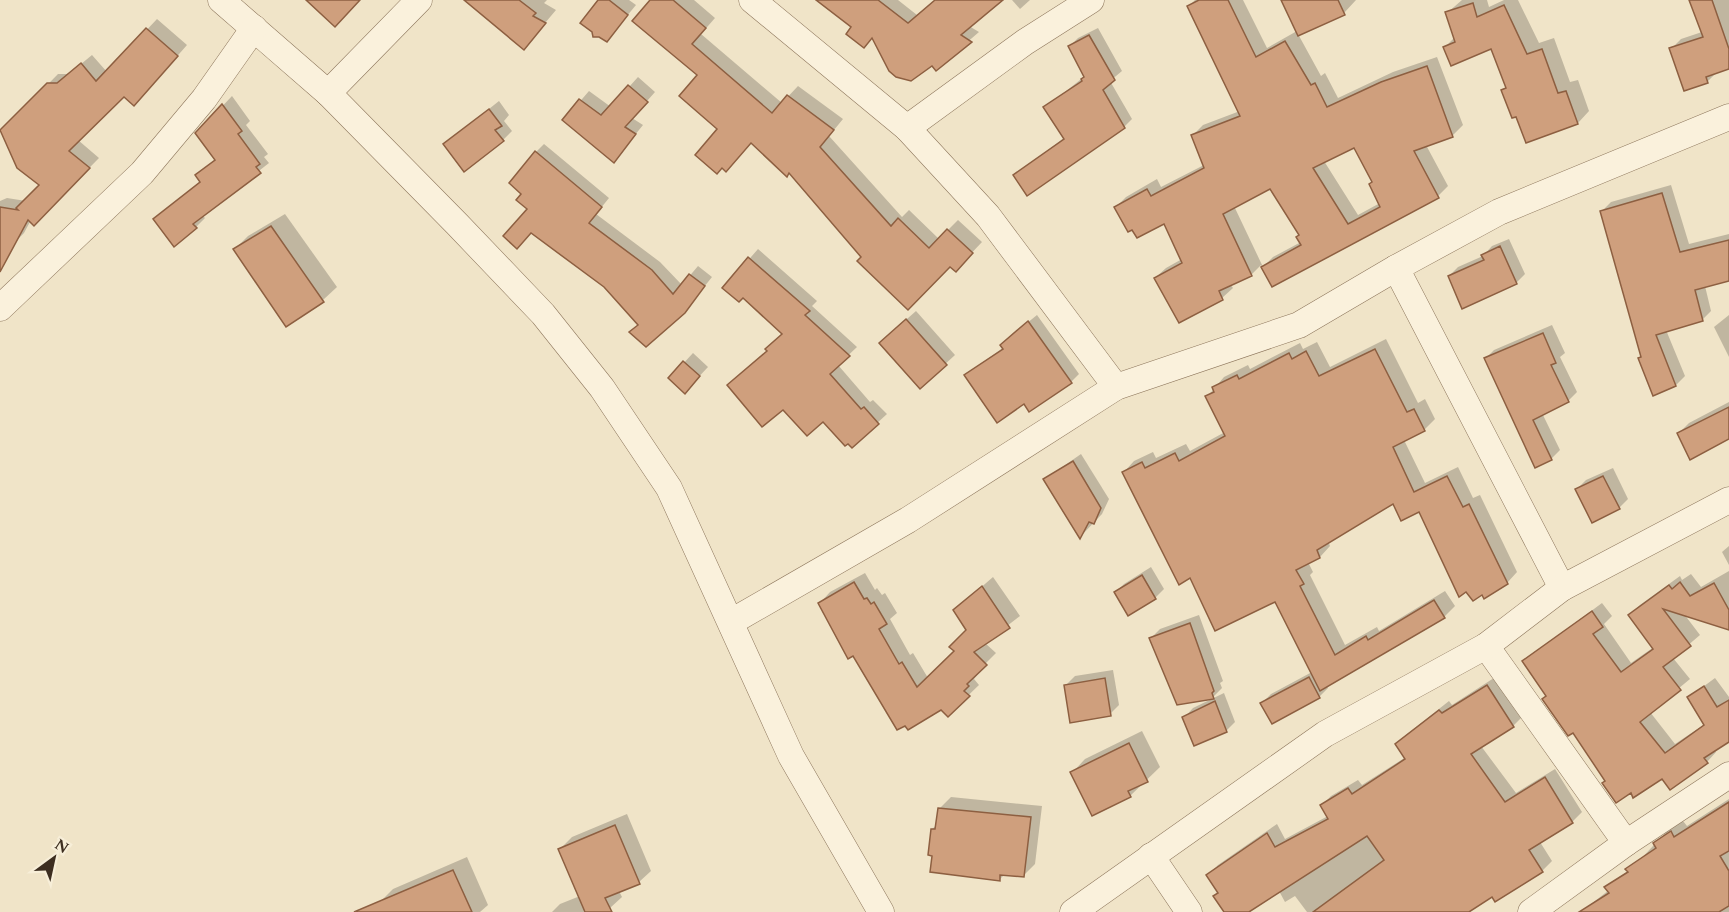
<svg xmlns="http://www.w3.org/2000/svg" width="1729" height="912" font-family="Spectral,serif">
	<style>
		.shadow { fill: #0003; fill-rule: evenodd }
		.building { fill: #cf9f7d; stroke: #8d5f41; stroke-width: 1.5; fill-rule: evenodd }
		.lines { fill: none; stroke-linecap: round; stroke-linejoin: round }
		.minor-casing { stroke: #8d765c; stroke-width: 27 }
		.minor { stroke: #faf1dc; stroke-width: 26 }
	</style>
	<rect width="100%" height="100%" fill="#f0e4c8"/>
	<!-- shadow -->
	<g class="shadow">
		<path d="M467 0H547L544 3 556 10 524 48Z"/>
		<path d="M600 0H629L636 5 607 40Z"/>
		<path d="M652 0H694L715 18 701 34 782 103 798 86 843 119 829 136 902 217 909 210 939 239 958 220 982 242 965 260 950 265 863 257 790 172 787 175 752 141 719 128 699 75Z"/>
		<path d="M831 0H898L917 15 936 0H1000L969 26 979 32 936 69 932 64 873 37 864 46Z"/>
		<path d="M1012 0H1030L1020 9Z"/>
		<path d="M1195 0H1243L1267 48 1297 31 1283 0H1356L1344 13 1298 34 1321 76 1325 73 1338 98 1393 72 1437 57 1463 125 1452 136 1426 145 1448 186 1438 196 1273 285 1261 265 1251 275 1230 284 1233 288 1222 298 1179 321 1155 278 1166 268 1182 259 1164 222 1116 207 1126 197 1157 179 1161 187 1204 165 1193 135 1203 125 1240 111 1189 6ZM1354 146 1373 182 1380 203 1358 215 1324 161ZM1271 187 1300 235 1301 242 1273 257 1263 267 1234 206Z"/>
		<path d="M1462 0H1487L1489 7 1504 0H1518L1539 43 1554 38 1570 82 1578 80 1589 111 1578 123 1527 141 1517 115 1503 90 1507 86 1492 47H1445L1455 37 1447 13Z"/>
		<path d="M1691 0H1729V67L1718 71 1708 81 1685 89 1671 49 1681 39 1702 32Z"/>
		<path d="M157 19 187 45 143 95H124L78 140 99 158 34 224 31 220 24 233 14 243 0 250V201L7 198 26 201 41 185 2 131 58 74H69L92 55 107 72Z"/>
		<path d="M1098 28 1122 71 1110 81 1132 119 1124 127 1015 176 1065 137 1045 108 1085 76 1070 46 1078 38Z"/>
		<path d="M638 77 655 92 632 118 643 125 614 161 564 120 589 91 611 107Z"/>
		<path d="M232 96 250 121 246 125 268 154 264 157 269 163 202 215 205 218 196 227 155 219 201 181 197 176 216 159 197 133Z"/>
		<path d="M499 101 509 115 504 121 512 131 503 140 445 144Z"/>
		<path d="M544 144 609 198 596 214 660 262 682 285 698 266 712 277 684 312 639 324 529 209 523 193 536 152Z"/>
		<path d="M1671 185 1689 244 1729 234V279L1705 286 1711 311 1702 320 1666 330 1685 376 1676 385 1643 355 1602 211 1611 202Z"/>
		<path d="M285 214 337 287 323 300 287 325 234 250 248 236Z"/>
		<path d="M1509 239 1525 274 1516 283 1463 307 1449 276 1458 267 1483 256 1492 246Z"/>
		<path d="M758 249 817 301 812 306 857 347 838 365 870 402 873 400 887 414 852 446 769 351 784 333 743 296 724 288Z"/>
		<path d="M916 311 955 355 920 387 890 334Z"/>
		<path d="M1037 315 1079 374 1071 382 1024 402 965 375 1004 347 1010 337Z"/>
		<path d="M1729 315V357L1714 327Z"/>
		<path d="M1552 325 1565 353 1560 357 1577 392 1568 401 1542 413 1560 450 1551 459 1485 359 1494 350Z"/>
		<path d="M1386 339 1418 403 1425 399 1435 419 1424 430 1404 440 1425 483 1458 467 1473 498 1480 495 1517 572 1507 583 1419 510 1393 502 1328 541 1330 546 1320 557 1308 562 1313 572 1310 575 1345 645 1377 627 1379 631 1445 591 1455 606 1444 617 1327 686 1328 688 1319 697 1262 703 1271 694 1312 672 1276 600 1191 576 1124 472 1134 461 1153 452 1156 458 1186 444 1190 451 1225 432 1207 397 1224 377 1248 365 1250 369 1300 343 1303 349 1317 342 1330 367Z"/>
		<path d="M693 353 708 367 693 383 670 378Z"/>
		<path d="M1729 402V437L1691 458 1679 433 1689 423Z"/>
		<path d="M1081 454 1109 499 1102 514 1080 537 1045 479Z"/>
		<path d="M1613 468 1628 499 1619 508 1577 489 1586 480Z"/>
		<path d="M1729 546V565L1722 552Z"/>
		<path d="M1151 567 1164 589 1155 598 1115 593 1124 584Z"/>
		<path d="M1729 571V629L1684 614 1700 635 1673 658 1690 679 1650 712 1675 744 1705 724 1688 698 1715 678 1729 697V740L1714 749 1716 752 1707 762 1662 776 1631 791 1606 781 1524 661 1602 603 1612 616 1604 624 1631 663 1654 647 1630 615 1640 605 1680 576 1682 580 1691 574 1701 587Z"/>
		<path d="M865 573 875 590 877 588 882 595 885 593 897 613 890 619 910 655 913 653 928 678 956 651 968 630 955 610 993 577 1020 616 985 643 996 653 976 673 978 674 974 679 979 685 948 715 854 654 820 603 830 592Z"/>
		<path d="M1199 615 1223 681 1220 683 1222 688 1213 697 1151 638 1160 629Z"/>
		<path d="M1113 670 1119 705 1110 714 1066 685 1075 676Z"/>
		<path d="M1497 676 1523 716 1513 726 1481 746 1516 793 1555 769 1582 812 1572 822 1540 842 1552 861 1542 871 1493 895 1466 912H1307L1295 896 1285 902 1279 891 1235 912H1226L1219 892 1208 875 1218 865 1277 824 1285 839 1328 816 1322 805 1331 796 1358 780 1362 785 1406 757 1397 744 1406 735 1449 701 1452 705Z"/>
		<path d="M1224 693 1235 722 1226 731 1184 718 1193 708Z"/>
		<path d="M1142 731 1160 767 1130 796 1072 773 1085 759Z"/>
		<path d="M951 797 1042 806 1035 864 1023 876 1005 874 999 880 932 829 937 825 939 809Z"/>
		<path d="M1729 799V912H1581L1609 890 1619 877 1640 863 1639 861 1666 832 1683 821 1687 826Z"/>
		<path d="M627 814 651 871 639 882 619 891 622 897 610 908 602 912H552L560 904 580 896 560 849 572 837Z"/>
		<path d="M467 857 488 905 480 912H384L380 902 393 889Z"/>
	</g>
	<!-- building -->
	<g class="building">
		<path d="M306 0H360L335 27Z"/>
		<path d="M464 0H519L536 13 533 16 546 23 524 50Z"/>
		<path d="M598 0H609L628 15 607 42 599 37H593L592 32 580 23Z"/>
		<path d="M650 0H673L706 28 692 44 772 113 787 95 834 130 820 147 891 226 898 218 929 248 947 229 973 253 956 272 950 267 908 310 857 261 861 257 789 173 787 177 751 143 726 172 722 168 717 174 695 155 717 129 679 96 697 75 632 21Z"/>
		<path d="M816 0H878L908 23 935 0H1003L961 35 972 42 936 71 932 66 911 81 896 77 889 71 872 38 864 48 846 34 851 27Z"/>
		<path d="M1199 0H1228L1256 57 1285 41 1311 85 1315 83 1327 107 1381 82 1427 66 1453 137 1414 151 1439 198 1272 287 1261 267 1301 245 1296 237 1299 235 1270 189 1223 214 1252 276 1219 291 1223 300 1179 323 1154 278 1182 263 1164 224 1137 238 1132 230 1128 232 1114 207 1147 189 1151 196 1204 168 1191 135 1240 116 1187 6ZM1354 148 1372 182 1369 184 1380 207 1348 224 1313 168Z"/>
		<path d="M1281 0H1338L1345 15 1298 36Z"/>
		<path d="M1689 0H1712L1729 49V69L1706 77 1708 83 1684 91 1669 48 1703 37Z"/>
		<path d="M1473 3 1477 17 1504 5 1527 54 1542 49 1558 93 1566 91 1578 124 1526 143 1516 117 1512 118 1501 90 1506 88 1491 49 1451 66 1443 47 1455 42 1445 12Z"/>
		<path d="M146 28 178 56 134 106 124 97 69 151 90 168 34 226 28 220 0 272V207L18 210 16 208 39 185 17 168 0 130 47 83H57L81 63 96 81Z"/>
		<path d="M1089 35 1115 80 1103 90 1125 128 1027 196 1013 175 1064 139 1043 107 1082 81 1081 79 1084 77 1068 46Z"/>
		<path d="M628 85 648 102 625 127 636 134 614 163 562 120 579 99 601 115Z"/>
		<path d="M222 104 242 131 238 134 260 164 256 167 261 173 193 224 197 228 174 247 153 219 200 182 195 175 215 160 195 133Z"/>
		<path d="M489 109 502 126 495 130 504 141 464 172 443 144Z"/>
		<path d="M535 151 602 207 589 223 652 270 673 294 689 274 705 286 685 313 646 347 629 332 638 325 604 287 531 233 517 249 503 236 527 209 516 200 521 194 509 183Z"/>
		<path d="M1662 193 1680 252 1729 240V281L1695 290 1703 321 1656 335 1676 386 1653 396 1638 358 1641 357 1600 211Z"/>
		<path d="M271 226 324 302 286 327 233 249Z"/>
		<path d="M1500 246 1517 284 1462 309 1448 276 1484 260 1481 255Z"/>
		<path d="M748 257 810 311 805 315 850 356 830 374 861 409 864 407 879 424 852 448 848 444 845 446 823 422 807 436 783 410 762 427 727 385 767 351 765 349 782 334 743 298 739 302 722 288Z"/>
		<path d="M906 319 947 365 920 389 879 343Z"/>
		<path d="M1028 321 1072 383 1029 412 1024 404 997 423 964 375 1003 349 1000 345Z"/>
		<path d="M1543 333 1556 363 1551 365 1569 402 1533 420 1552 460 1535 468 1484 358Z"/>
		<path d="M1375 349 1407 412 1414 409 1425 431 1393 447 1414 492 1447 476 1463 507 1469 504 1508 584 1484 599 1482 595 1473 601 1466 592 1459 597 1419 512 1401 521 1393 504 1317 550 1320 558 1296 570 1304 584 1300 586 1335 655 1366 636 1368 640 1434 600 1445 618 1320 691 1275 602 1215 631 1190 578 1179 585 1122 472 1142 462 1145 468 1175 453 1179 461 1225 436 1205 396 1214 392 1212 387 1237 375 1239 379 1289 353 1292 359 1306 351 1319 376Z"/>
		<path d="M683 361 700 376 685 394 668 378Z"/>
		<path d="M1729 407V439L1690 460 1677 433Z"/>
		<path d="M1073 461 1101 508 1094 524 1089 522 1080 539 1043 479Z"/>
		<path d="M1603 476 1620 509 1592 523 1575 489Z"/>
		<path d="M1142 575 1156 599 1128 616 1114 592Z"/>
		<path d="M854 582 864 599 867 598 871 604 874 602 887 624 879 629 899 664 902 662 917 687 954 651 949 647 966 630 953 610 982 586 1010 628 974 652 987 665 967 684 969 686 964 691 970 696 948 717 941 710 908 730 905 726 897 730 853 656 848 659 818 603Z"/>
		<path d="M1680 582 1690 596 1714 583 1729 610V630L1663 609 1691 646 1663 667 1681 690 1640 722 1665 753 1704 725 1687 697 1704 686 1717 707 1729 700V742L1704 758 1708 763 1670 790 1662 779 1633 798 1631 793 1616 803 1602 783 1605 781 1573 733 1568 736 1542 699 1546 696 1522 661 1592 611 1603 627 1593 634 1621 672 1653 649 1628 615 1669 585 1672 589Z"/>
		<path d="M1190 623 1214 691 1212 693 1214 699 1177 705 1149 638Z"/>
		<path d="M1309 677 1320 698 1272 724 1260 703Z"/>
		<path d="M1105 678 1111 716 1070 723 1064 685Z"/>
		<path d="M1487 685 1514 727 1471 754 1505 802 1545 777 1573 823 1529 850 1543 872 1495 902 1492 897 1469 912H1313L1384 860 1367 836 1249 912H1224L1213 896 1218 893 1206 875 1267 833 1275 847 1328 819 1320 805 1348 788 1352 794 1405 759 1395 744 1439 710 1442 713Z"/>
		<path d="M1215 701 1227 732 1194 746 1182 717Z"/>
		<path d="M1129 743 1148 782 1128 791 1131 797 1092 816 1070 772Z"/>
		<path d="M1729 802V851L1720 856 1729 871V906L1719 912H1579L1609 893 1604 887 1628 872 1625 869 1656 848 1653 843 1671 831 1674 837Z"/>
		<path d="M938 808 1031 817 1024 877 1000 875V881L930 872 932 856 928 855 931 829H935Z"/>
		<path d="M615 825 640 884 605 898 612 912H585L558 849Z"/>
		<path d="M453 870 472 912H354Z"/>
	</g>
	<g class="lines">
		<!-- minor casing -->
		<g class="minor-casing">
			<g id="minor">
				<path d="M221 0 328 93 457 224 543 314 602 388 669 488 791 756 881 912"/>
				<path d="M752 0 907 128 988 216 1116 387"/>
				<path d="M328 93 419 0"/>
				<path d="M907 128 1025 42 1091 0"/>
				<path d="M1396 268 1562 588"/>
				<path d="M0 308 142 173 204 99 254 28"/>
				<path d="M731 622 908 520 1116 387 1299 325 1396 268 1499 212 1729 117"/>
				<path d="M1486 646 1626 843"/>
				<path d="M1151 856 1189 912"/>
				<path d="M1073 912 1325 734 1486 646 1562 588 1729 500"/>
				<path d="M1531 912 1626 843 1729 775"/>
			</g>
		</g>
		<!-- minor -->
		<use href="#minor" class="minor"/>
	</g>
	<!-- north arrow -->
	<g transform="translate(54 858) rotate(33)" stroke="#f7eed8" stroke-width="4.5" paint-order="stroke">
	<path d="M0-4.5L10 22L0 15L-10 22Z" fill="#3d2e20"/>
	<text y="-9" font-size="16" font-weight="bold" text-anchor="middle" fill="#3d2e20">N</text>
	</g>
</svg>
